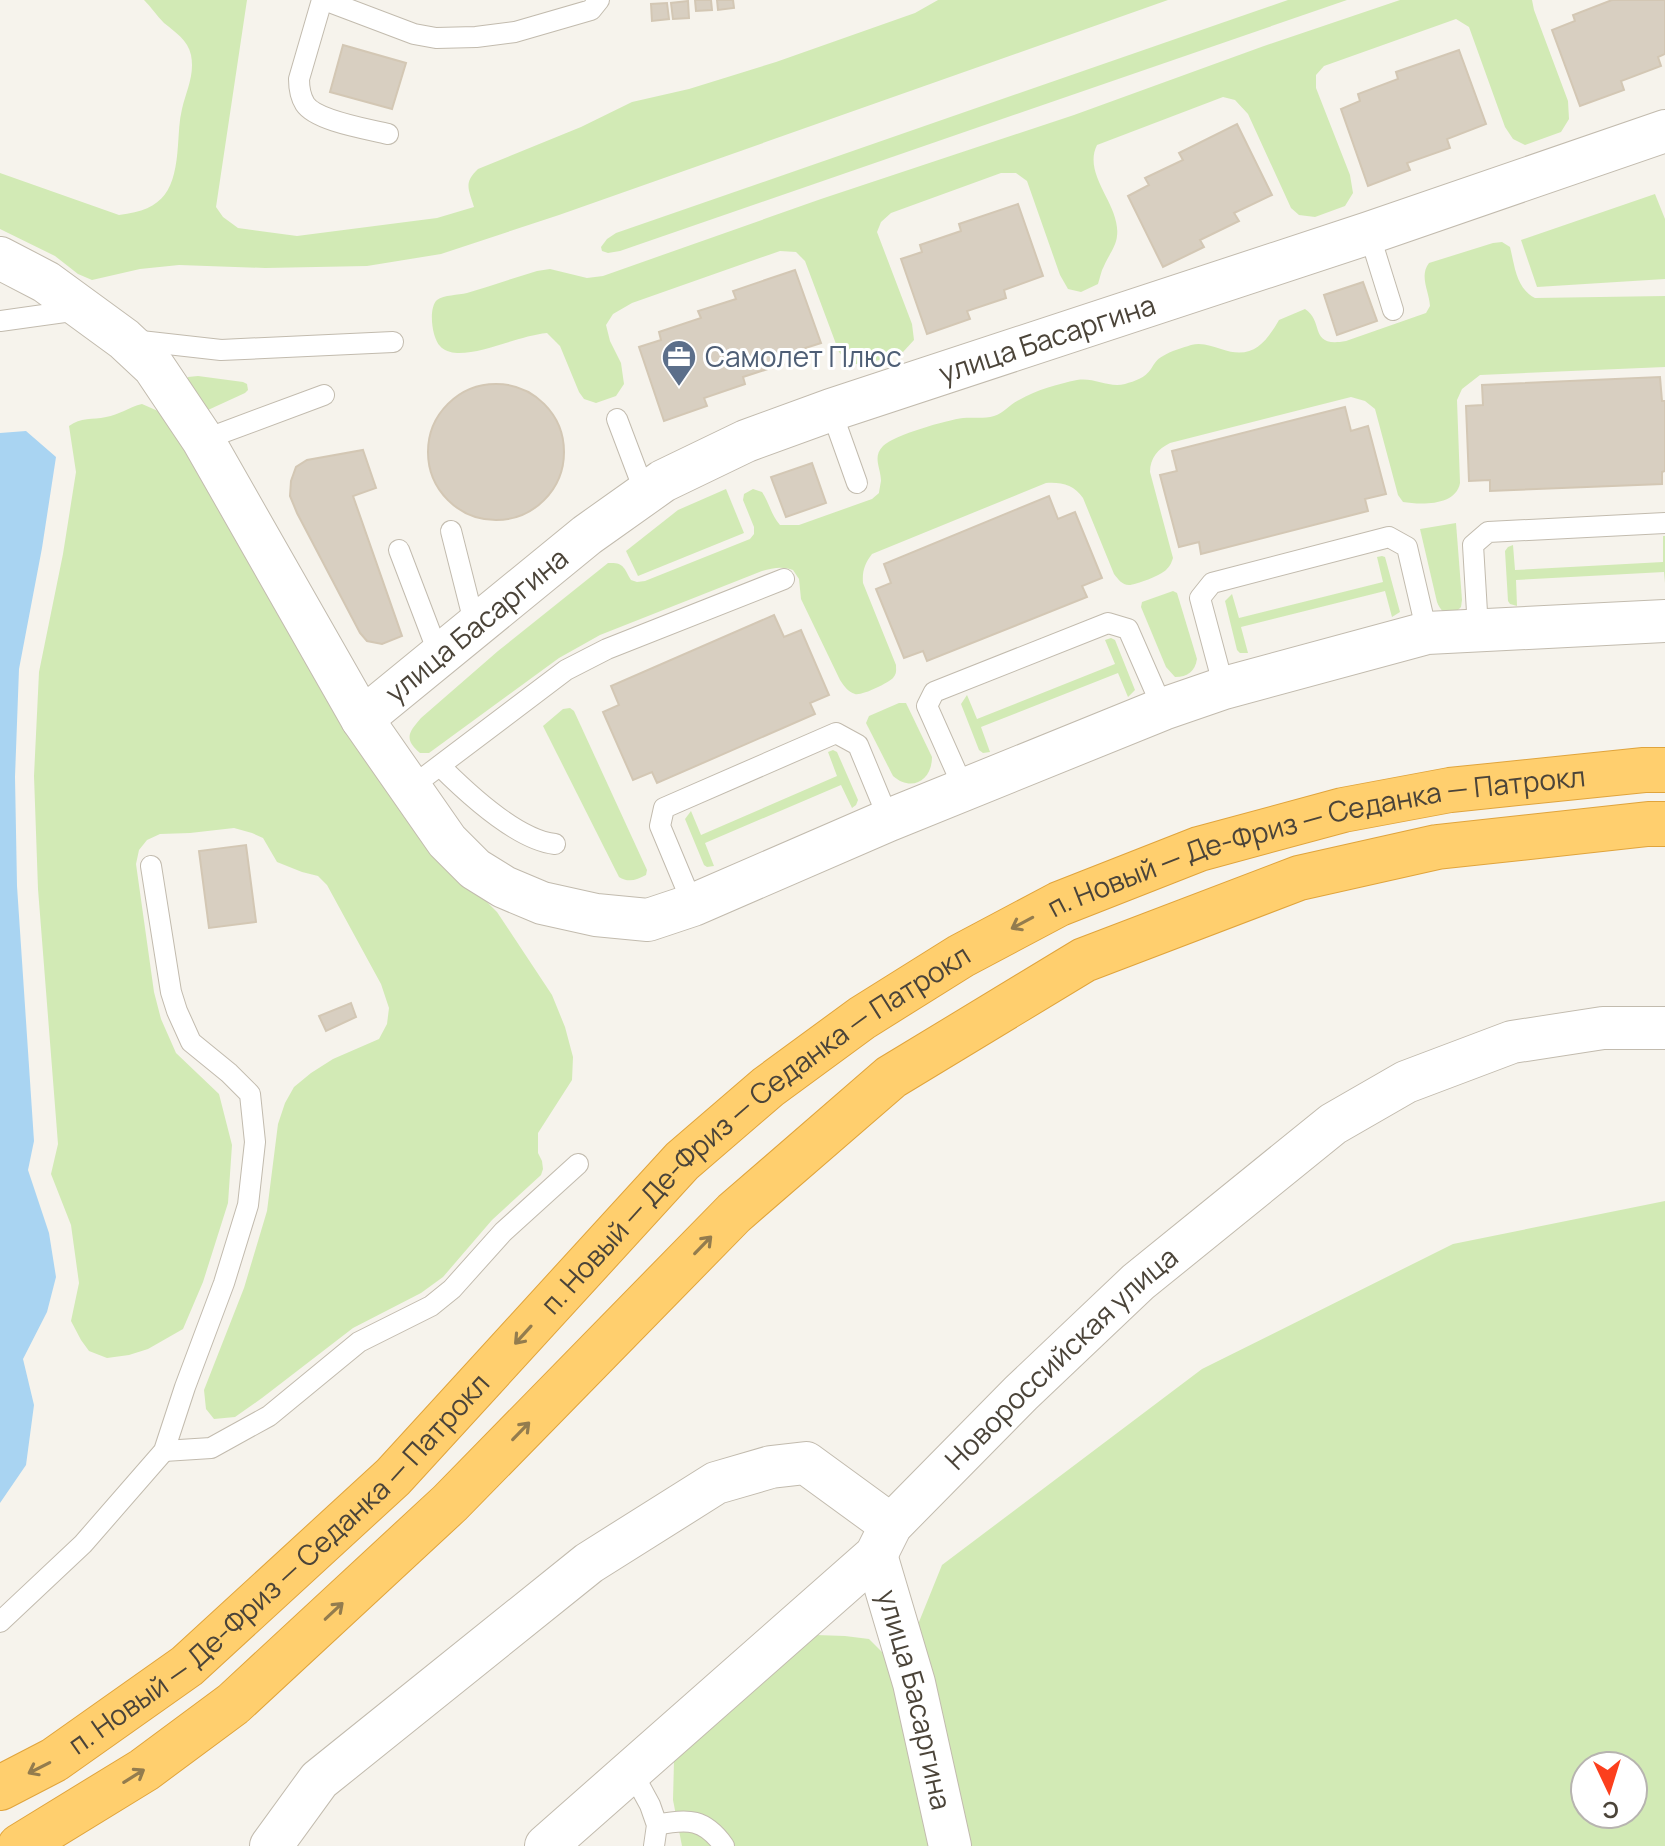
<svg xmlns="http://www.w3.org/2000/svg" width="1665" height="1846" font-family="Manrope,sans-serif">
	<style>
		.green { fill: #d2eab5; fill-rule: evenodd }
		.water { fill: #a9d4f2 }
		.building { fill: #d8cfc1; stroke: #d3c7b4; stroke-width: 2 }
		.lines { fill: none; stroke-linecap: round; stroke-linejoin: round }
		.lane-casing { stroke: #c2bbae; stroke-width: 22 }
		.street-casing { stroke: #c2bbae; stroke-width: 44 }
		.highway-casing { stroke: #e0a43c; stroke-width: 46 }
		.lane { stroke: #fff; stroke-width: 20 }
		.street { stroke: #fff; stroke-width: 42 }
		.highway { stroke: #ffcf6e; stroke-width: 44 }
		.oneway { stroke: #937c4e }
		.labels { text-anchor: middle; stroke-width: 6; stroke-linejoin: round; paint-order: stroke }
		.street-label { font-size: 28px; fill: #4b4439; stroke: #fff }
		.service-label { font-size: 28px; fill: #4e5e75; stroke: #fff; text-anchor: start }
	</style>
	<rect width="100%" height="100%" fill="#f6f3ec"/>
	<!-- green -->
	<g class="green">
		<path d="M144 0H247L216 207 223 217 238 228 297 236 437 218 474 207C469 190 463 183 478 169L581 127 632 102 689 89 776 62 915 13 938 0H1168L559 215 441 254 367 266 265 268 179 265 140 269 92 280 78 274 55 256 0 229V173L119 215C165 210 175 189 178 145 179 133 179 121 182 109 186 91 195 75 191 55 188 40 175 32 164 23 157 16 151 7 144 0Z"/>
		<path d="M1288 0H1347L620 251 608 253 602 251 601 247 607 239 616 233Z"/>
		<path d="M1400 0H1532L1534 10 1568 101 1569 119 1561 132 1525 145 1513 139 1505 127 1469 27 1456 19 1324 66 1316 75V88L1350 175 1353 193 1345 206 1315 217 1299 215 1291 208 1248 114 1235 100 1223 97 1097 145C1082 175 1121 205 1117 236 1116 247 1108 256 1104 266 1101 271 1100 278 1098 284L1081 292 1068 289 1060 275 1027 181 1016 173H1001L891 213 881 222 877 232 912 324 914 340 903 352 864 365 848 363 839 352 805 261 796 252 780 251 632 303 613 314 606 325 610 341 621 363 624 384 616 396 596 403 584 399 579 392 560 346 547 333C518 336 483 354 457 353 451 353 443 350 440 346 432 338 428 308 437 300 444 295 458 295 467 293 490 286 514 278 537 271L550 269 587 278 603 276 821 199 1074 115 1264 46Z"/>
		<path d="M1655 194 1665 219V279L1537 287 1521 240Z"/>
		<path d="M1502 242 1510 247C1515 267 1516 288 1535 298L1665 296V367L1480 375 1462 389 1457 400 1460 483C1456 506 1421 505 1403 502L1398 495 1375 409 1365 401 1351 397 1170 443C1158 449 1150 458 1150 472L1173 558C1171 564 1170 566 1166 570 1161 575 1136 585 1129 585 1122 585 1118 579 1114 574L1083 498C1074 485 1062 482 1046 483L872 554C865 563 862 571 863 583L896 665C896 671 897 673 893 678 888 683 862 696 855 694 848 692 844 686 840 680L801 599 799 579 793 570C782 566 773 568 762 571L600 635 559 658 429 753H420C404 739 408 733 421 718L498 651 608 563C624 562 624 568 631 580L637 582 645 581 750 539 754 534V527L743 500 744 494 753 489 762 492C769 502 771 515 780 525H799L872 499 879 493C879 492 881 481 881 481 881 468 872 457 883 446 894 435 947 420 963 418 973 417 984 419 994 416 1004 413 1010 404 1019 400 1036 390 1058 384 1077 380 1094 377 1108 388 1125 384 1135 381 1145 378 1151 369 1154 364 1157 359 1163 356 1171 351 1182 348 1191 345 1202 342 1211 346 1221 349 1252 360 1265 344 1279 320L1305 309C1325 322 1308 348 1346 341L1426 313 1430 306C1429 291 1419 276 1429 263L1493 243Z"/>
		<path d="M198 376 243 382 247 384 248 390 245 393 208 410 185 383 188 377Z"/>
		<path d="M142 404 158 411 184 450 343 729 430 854 459 881 486 901 497 912 552 995 565 1027 573 1057 572 1080 538 1133V1153L542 1161 543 1169 541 1175 492 1220 443 1277 421 1293 353 1328 262 1398 235 1417 214 1419 206 1409 204 1390 244 1288 267 1211 278 1124 285 1103 294 1087 311 1073 333 1059 379 1039 387 1024 389 1008 381 984 327 885 318 876 302 872 277 862 263 838 252 833 234 828 190 833 160 834 147 840 139 850 136 864 154 992 161 1019 176 1053 219 1094 232 1145 228 1203 203 1282 183 1329 148 1349 129 1355 107 1358 89 1351 81 1340 71 1321 79 1283 71 1225 51 1174 58 1144 38 889 34 776 39 672 63 554 76 472 69 426C81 417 92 420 106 417 119 415 129 407 142 404Z"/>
		<path d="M726 489 744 533 638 576 626 551 678 510Z"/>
		<path d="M1456 523 1462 600 1461 607 1455 613C1445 614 1441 612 1437 602L1420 529Z"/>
		<path d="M1663 536H1665V583L1664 572 1516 580 1517 606 1510 604 1508 601 1505 551 1508 547 1513 545 1515 570 1663 562Z"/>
		<path d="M1382 556 1385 557 1400 612 1392 617 1385 591 1241 627 1248 653H1240L1237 650 1225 601 1232 594 1239 618 1383 582 1377 557Z"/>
		<path d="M1173 591 1177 593 1197 659C1195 671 1188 677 1175 677L1166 667 1141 607 1142 602Z"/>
		<path d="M1111 638 1115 640 1135 690 1128 697 1118 673 981 727 990 752 983 753 979 750 961 704 967 695 977 719 1115 664 1105 640Z"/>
		<path d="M899 703H906L932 757C932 781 911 792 893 776L866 723 869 716Z"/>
		<path d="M570 708 574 711 647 870 646 875C637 880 628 883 619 877L543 726 563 709Z"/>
		<path d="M833 750 837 752 858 800 856 805 852 808 841 785 705 843 714 866 707 867 704 865 685 819 691 811 701 835 837 776 828 752Z"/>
		<path d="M1665 1201V1846H944L904 1659 942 1565 1202 1369 1453 1244ZM1585 1766H1633V1814H1585Z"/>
		<path d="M816 1635 845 1636 869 1639 887 1657 933 1846H682L673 1800 674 1761Z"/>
	</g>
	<!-- water -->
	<path class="water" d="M26 431 56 457 42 548 19 669 15 777 17 886 34 1141 28 1170 49 1233 56 1277 47 1312 23 1359 34 1405 26 1465 0 1503V433Z"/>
	<!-- building -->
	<g class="building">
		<path d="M695 0H711L712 10 696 11Z"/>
		<path d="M717 0H733L734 8 718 10Z"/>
		<path d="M1612 0H1665V54L1658 57 1661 66 1621 81 1624 90 1580 106 1552 30 1575 21 1573 15Z"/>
		<path d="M688 1 689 18 673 19 671 3Z"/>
		<path d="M667 3 669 19 652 21 651 4Z"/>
		<path d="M343 45 406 63 392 109 330 92Z"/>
		<path d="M1459 50 1486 124 1447 139 1450 148 1407 163 1410 170 1368 186 1341 109 1360 101 1358 94 1398 79 1396 72Z"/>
		<path d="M1237 124 1272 195 1234 213 1239 221 1200 240 1204 247 1163 267 1128 196 1149 185 1145 178 1183 160 1179 153Z"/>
		<path d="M1018 204 1043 276 1004 290 1006 298 967 311 970 319 927 334 901 259 922 252 920 245 961 231 959 224Z"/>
		<path d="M795 270 821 343 780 356 783 364 743 377 745 384 704 398 707 406 664 421 639 347 661 340 659 332 701 318 698 311 736 299 733 291Z"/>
		<path d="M1363 282 1377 321 1337 335 1324 295Z"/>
		<path d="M1660 377 1662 401H1665V471L1662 472V484L1490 491V480L1469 481 1466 406 1483 405 1482 385Z"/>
		<circle cx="496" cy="452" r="68"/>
		<path d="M1345 407 1351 431 1368 426 1386 494 1365 499 1368 511 1201 554 1199 542 1179 547 1160 475 1177 471 1172 451Z"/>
		<path d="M363 450 376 488 353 496 402 636 382 644 367 641 360 633 297 513 290 496 291 481 296 467 307 460Z"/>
		<path d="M812 463 826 503 786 517 771 477Z"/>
		<path d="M1049 496 1058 519 1075 512 1102 578 1082 586 1087 597 927 661 923 651 904 658 876 589 891 583 884 564Z"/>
		<path d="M774 615 784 637 801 630 829 695 810 703 815 714 657 783 652 772 633 780 603 712 619 705 611 686Z"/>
		<path d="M246 845 256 922 209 928 199 851Z"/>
		<path d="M351 1003 356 1017 326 1031 319 1016Z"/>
	</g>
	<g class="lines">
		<!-- lane casing -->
		<g class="lane-casing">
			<g id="lane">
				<path d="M322 0 299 79C299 88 300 96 305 104 316 121 368 129 388 134"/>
				<path d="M324 0 414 34 436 38 476 37 515 32 591 10 599 0"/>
				<path d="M1369 233 1393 310"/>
				<path d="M0 321 79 310"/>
				<path d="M132 340 221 350 393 342"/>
				<path d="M831 410 857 483"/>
				<path d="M617 419 645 493"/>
				<path d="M203 440 324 395"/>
				<path d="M451 531 475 626"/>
				<path d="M399 550 439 655"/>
				<path d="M1478 629 1473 545 1488 532 1665 523"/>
				<path d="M1224 688 1200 598 1212 583 1389 537 1407 547 1427 633"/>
				<path d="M440 766C467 793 517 840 555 844"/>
				<path d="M410 788 566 670 607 649 784 579"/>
				<path d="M964 789 927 706 934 692 1108 623 1128 629 1163 709"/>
				<path d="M693 905 660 826 664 808 836 733 858 745 889 820"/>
				<path d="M164 1451 211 1448 269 1416 359 1342 431 1306 452 1289 503 1232 578 1164"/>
				<path d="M0 1622 83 1544 164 1451 185 1387 224 1283 248 1205 255 1142 250 1094 229 1073 191 1042 177 1011 171 992 151 866"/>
				<path d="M631 1770 650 1805 657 1825 654 1846"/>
				<path d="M657 1825C688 1818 705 1819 724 1846"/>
			</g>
		</g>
		<!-- street casing -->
		<g class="street-casing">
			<g id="street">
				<path d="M0 258 46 282 124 339 154 367 203 440 362 719 447 841 475 869 504 887 542 903 596 915 648 920 693 905 889 820 1163 709 1224 688 1427 633 1665 621"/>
				<path id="s1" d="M362 719 587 535 663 481 746 441 831 410 1369 233 1665 131"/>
				<path id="s2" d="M876 1555 914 1683 950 1846"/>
				<path d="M271 1846 319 1780 589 1563 716 1483 771 1467 806 1463 891 1525"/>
				<path id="s3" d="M546 1846 876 1555 891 1525 1021 1393 1138 1282 1333 1124 1406 1082 1512 1042 1603 1028H1665"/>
			</g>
		</g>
		<!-- highway casing -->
		<g class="highway-casing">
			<g id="highway">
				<path id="s4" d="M0 1788 54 1760 187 1666 393 1477 682 1161 768 1087 862 1018 961 956 1059 904 1199 849 1343 810 1450 790 1644 770H1665"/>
				<path d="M20 1846 144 1770 233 1704 450 1503 734 1213 891 1077 1084 960 1299 878 1437 847 1648 824H1665"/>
			</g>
		</g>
		<!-- lane -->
		<use href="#lane" class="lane"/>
		<!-- street -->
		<use href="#street" class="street"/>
		<!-- highway -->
		<use href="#highway" class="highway"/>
	</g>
	<!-- one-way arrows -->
	<defs><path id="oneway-shaft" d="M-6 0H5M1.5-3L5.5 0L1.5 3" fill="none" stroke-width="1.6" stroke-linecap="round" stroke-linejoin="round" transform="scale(2)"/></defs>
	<g class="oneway">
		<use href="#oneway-shaft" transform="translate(1022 923) rotate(152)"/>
		<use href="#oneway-shaft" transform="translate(703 1245) rotate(-46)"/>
		<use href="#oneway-shaft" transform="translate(523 1335) rotate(132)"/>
		<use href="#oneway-shaft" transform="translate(521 1431) rotate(-46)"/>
		<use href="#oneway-shaft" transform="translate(334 1611) rotate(-43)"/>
		<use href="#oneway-shaft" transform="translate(39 1768) rotate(153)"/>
		<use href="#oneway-shaft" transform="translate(134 1776) rotate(-32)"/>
	</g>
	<!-- icons -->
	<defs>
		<g id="office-pin" transform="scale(1.8)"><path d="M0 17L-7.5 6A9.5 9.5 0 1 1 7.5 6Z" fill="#5c6f8a" stroke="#fff"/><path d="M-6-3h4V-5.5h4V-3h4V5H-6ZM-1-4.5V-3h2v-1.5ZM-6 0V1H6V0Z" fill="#fff"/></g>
	</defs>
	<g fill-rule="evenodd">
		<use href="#office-pin" x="679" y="357"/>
	</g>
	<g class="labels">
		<!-- street labels -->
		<g class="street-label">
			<text dy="10" stroke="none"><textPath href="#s1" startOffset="794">улица Басаргина</textPath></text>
			<text dy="10" stroke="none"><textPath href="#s1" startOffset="148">улица Басаргина</textPath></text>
			<text dy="10" stroke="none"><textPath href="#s4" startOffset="1656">п. Новый — Де-Фриз — Седанка — Патрокл</textPath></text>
			<text dy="10" stroke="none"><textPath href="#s4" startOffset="1008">п. Новый — Де-Фриз — Седанка — Патрокл</textPath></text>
			<text dy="10" stroke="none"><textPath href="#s3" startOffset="712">Новороссийская улица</textPath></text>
			<text dy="10" stroke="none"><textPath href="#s4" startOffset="360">п. Новый — Де-Фриз — Седанка — Патрокл</textPath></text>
			<text dy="10" stroke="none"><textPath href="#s2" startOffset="150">улица Басаргина</textPath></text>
		</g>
		<!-- service labels -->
		<g class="service-label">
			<text x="705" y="367">Самолет Плюс</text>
		</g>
	</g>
	<!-- north arrow -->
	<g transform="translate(1609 1790) rotate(176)"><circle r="38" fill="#ffffff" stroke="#b7b4b0" stroke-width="2"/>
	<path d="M0-6L14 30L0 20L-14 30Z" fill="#fc3f1d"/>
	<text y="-12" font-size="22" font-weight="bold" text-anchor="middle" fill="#4b4439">С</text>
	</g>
</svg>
